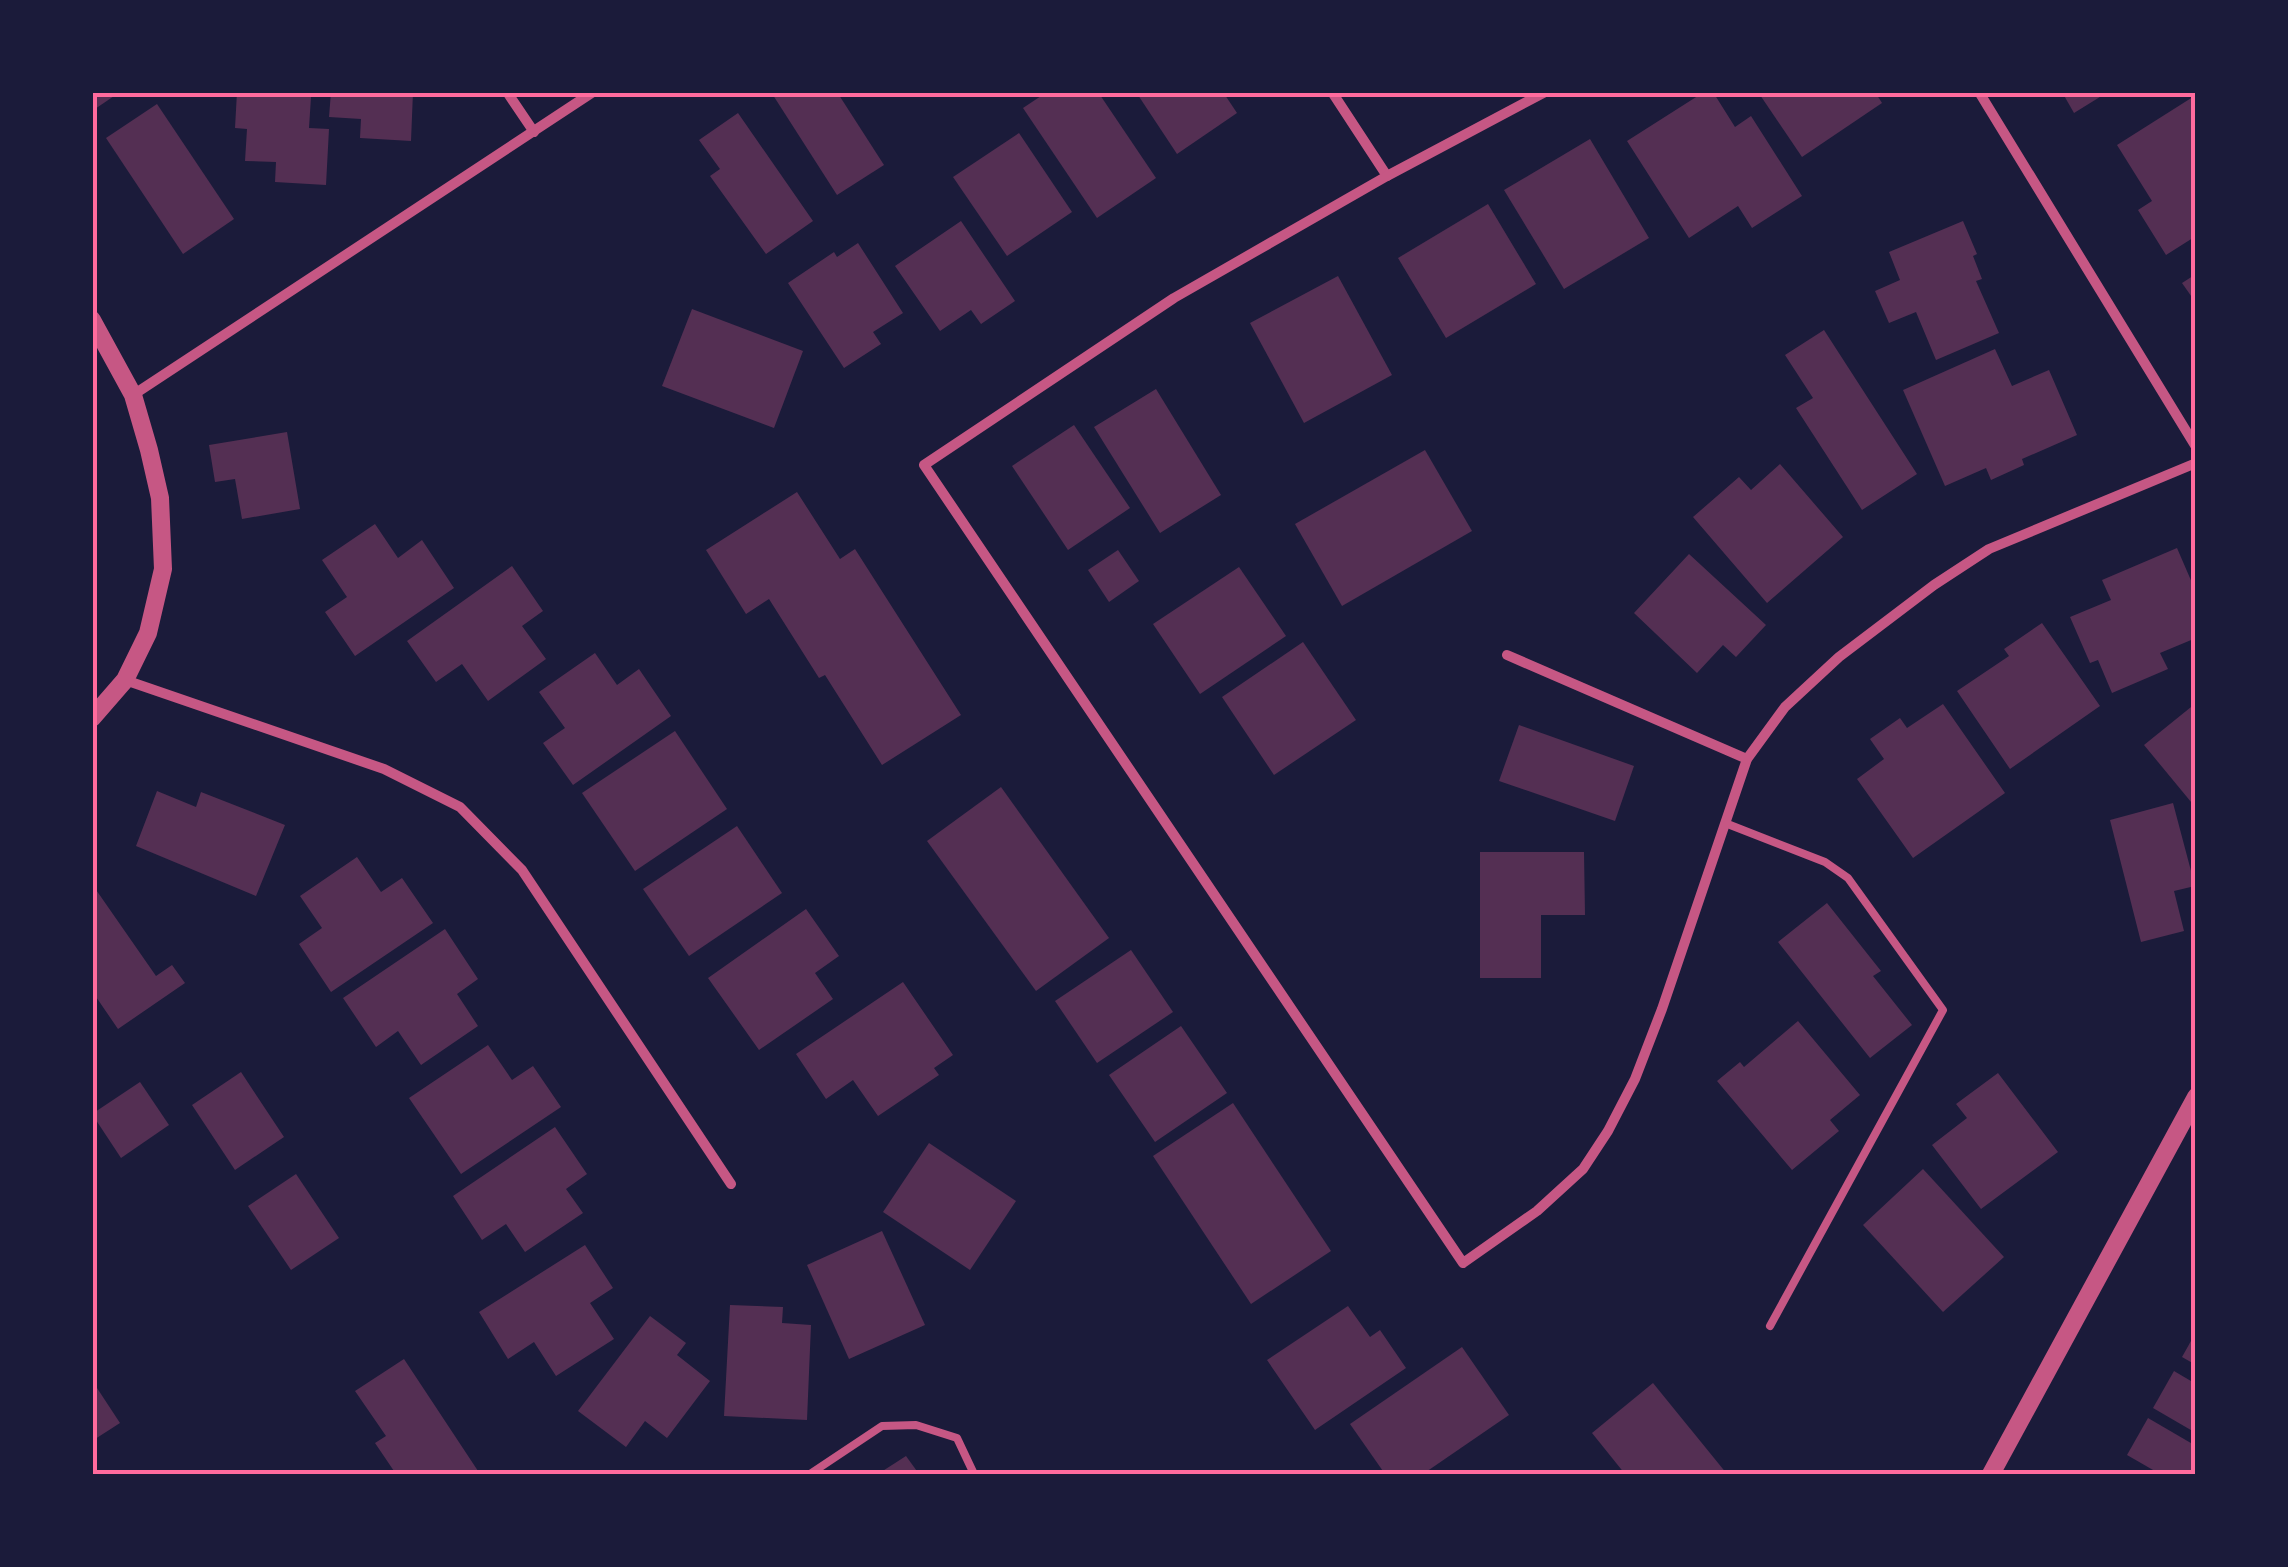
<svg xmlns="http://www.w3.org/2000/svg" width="2288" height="1567" font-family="'PT Sans',sans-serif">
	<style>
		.building { fill: #542f53 }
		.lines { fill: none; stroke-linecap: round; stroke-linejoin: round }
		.service { stroke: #c65784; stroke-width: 8 }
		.minor { stroke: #c65784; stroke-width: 10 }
		.tertiary { stroke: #c65784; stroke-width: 18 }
		.neatline { fill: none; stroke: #ff6b9d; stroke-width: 4 }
	</style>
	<rect width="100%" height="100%" fill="#1b1b3a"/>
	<!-- building -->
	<g class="building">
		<path d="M92 92H120L92 111Z"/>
		<path d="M237 92H292L291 97H311L309 128 329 129 326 185 275 182 276 162 245 161 247 129 235 128Z"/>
		<path d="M331 92H413L411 141 360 138 361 119 329 117Z"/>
		<path d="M771 92H837L884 165 837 195Z"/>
		<path d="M1047 92H1098L1156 178 1097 218 1023 108Z"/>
		<path d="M1136 92H1223L1237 113 1177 154Z"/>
		<path d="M1704 92H1713L1735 127 1751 116 1802 196 1752 228 1738 206 1689 238 1627 141Z"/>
		<path d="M1758 92H1875L1882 103 1802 157Z"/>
		<path d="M2062 92H2108L2074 113Z"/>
		<path d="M2196 95V236L2166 255 2138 210 2152 201 2117 145Z"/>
		<path d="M157 104 234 219 183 254 106 138Z"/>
		<path d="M738 113 813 221 766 254 710 176 720 169 699 140Z"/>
		<path d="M1019 133 1072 212 1007 256 953 177Z"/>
		<path d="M1590 139 1649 238 1564 289 1504 190Z"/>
		<path d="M1488 204 1536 284 1446 338 1398 258Z"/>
		<path d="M961 221 1015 301 981 324 971 310 940 331 895 266Z"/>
		<path d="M1963 221 1977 254 1973 256 1982 279 1976 281 1999 333 1936 360 1916 312 1889 323 1875 291 1900 280 1889 252Z"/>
		<path d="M858 243 903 313 873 332 881 344 844 368 788 283 834 252 837 257Z"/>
		<path d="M2196 274V303L2182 283Z"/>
		<path d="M1338 276 1392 375 1304 423 1250 323Z"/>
		<path d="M692 309 803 351 774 428 662 386Z"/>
		<path d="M1824 330 1917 474 1862 510 1796 408 1813 398 1785 355Z"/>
		<path d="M1995 349 2012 386 2049 370 2077 435 2022 459 2024 465 1991 480 1986 468 1945 486 1903 390Z"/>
		<path d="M1156 389 1221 495 1160 533 1094 427Z"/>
		<path d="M1074 425 1130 508 1068 550 1012 466Z"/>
		<path d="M287 432 300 509 242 519 235 479 215 482 209 445Z"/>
		<path d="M1425 450 1472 531 1342 606 1295 524Z"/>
		<path d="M1780 464 1843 537 1767 603 1693 517 1739 477 1751 490Z"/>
		<path d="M797 492 840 559 855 549 961 715 882 765 825 675 819 678 769 599 746 614 706 550Z"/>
		<path d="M375 524 398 558 422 540 454 588 355 656 325 612 347 597 322 560Z"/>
		<path d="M2177 548 2196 592V638L2160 653 2168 669 2112 693 2098 660 2090 663 2070 617 2111 600 2102 580Z"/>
		<path d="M1118 550 1139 581 1109 602 1088 570Z"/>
		<path d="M1689 554 1766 625 1736 657 1723 645 1697 673 1634 613Z"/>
		<path d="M512 566 543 611 522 626 546 659 488 701 462 664 436 682 407 641Z"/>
		<path d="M1239 567 1286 636 1200 694 1153 624Z"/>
		<path d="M2042 623 2100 706 2010 769 1957 691 2009 656 2004 649Z"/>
		<path d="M1303 642 1356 720 1274 775 1222 697Z"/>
		<path d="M595 653 617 685 639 669 671 716 573 785 543 743 565 728 539 692Z"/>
		<path d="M2196 703V808L2144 745Z"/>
		<path d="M1943 704 2005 793 1913 858 1857 779 1884 759 1870 739 1900 718 1907 728Z"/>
		<path d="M1519 725 1634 766 1615 821 1499 781Z"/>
		<path d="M675 731 727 809 635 871 582 793Z"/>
		<path d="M1001 787 1109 938 1036 991 927 841Z"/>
		<path d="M157 791 196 807 201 792 285 825 256 896 136 846Z"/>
		<path d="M2173 803 2195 886 2174 891 2184 931 2141 942 2110 820Z"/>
		<path d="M737 826 782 893 689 956 643 889Z"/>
		<path d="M1480 852H1584L1585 915H1541V978H1480Z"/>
		<path d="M357 857 381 892 402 878 433 923 331 992 299 944 322 928 300 896Z"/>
		<path d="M92 884 156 976 172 965 185 983 118 1029 92 991Z"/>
		<path d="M1827 903 1881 971 1873 976 1912 1025 1870 1058 1778 942Z"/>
		<path d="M806 909 839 956 815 973 833 999 759 1050 708 978Z"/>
		<path d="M445 929 478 979 457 994 478 1026 421 1065 398 1031 376 1047 343 998Z"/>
		<path d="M1131 950 1173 1012 1097 1063 1055 1001Z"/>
		<path d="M903 982 953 1055 934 1068 939 1075 878 1116 853 1080 826 1099 796 1054Z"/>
		<path d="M1798 1021 1860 1095 1830 1120 1839 1131 1792 1170 1717 1081 1740 1062 1744 1067Z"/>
		<path d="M1181 1026 1227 1093 1155 1142 1109 1075Z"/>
		<path d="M488 1045 512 1080 533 1066 561 1107 461 1174 409 1098Z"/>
		<path d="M241 1072 284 1137 235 1170 192 1105Z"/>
		<path d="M1998 1073 2058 1152 1981 1209 1932 1145 1967 1118 1956 1104Z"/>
		<path d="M140 1082 169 1125 121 1158 92 1114Z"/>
		<path d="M1233 1103 1331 1251 1251 1304 1153 1156Z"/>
		<path d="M555 1127 587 1174 566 1189 583 1213 525 1252 506 1224 482 1240 453 1196Z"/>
		<path d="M929 1143 1016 1201 970 1270 883 1212Z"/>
		<path d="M1923 1169 2004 1257 1943 1312 1863 1225Z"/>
		<path d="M296 1174 339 1238 291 1270 248 1206Z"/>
		<path d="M882 1231 925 1325 849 1359 807 1265Z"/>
		<path d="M585 1245 613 1288 590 1303 614 1339 556 1376 534 1342 508 1359 479 1312Z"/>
		<path d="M730 1305 783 1307 782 1323 811 1325 807 1420 724 1416Z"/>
		<path d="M1348 1306 1370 1337 1380 1330 1406 1368 1315 1430 1267 1360Z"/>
		<path d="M650 1316 686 1343 677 1355 710 1381 667 1438 645 1421 626 1447 578 1411Z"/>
		<path d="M2196 1332V1365L2182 1357Z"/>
		<path d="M1462 1347 1509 1415 1423 1474H1385L1350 1424Z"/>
		<path d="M404 1359 480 1474H396L375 1443 386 1436 355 1391Z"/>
		<path d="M2174 1371 2196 1384V1433L2153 1408Z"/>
		<path d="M1653 1383 1727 1474H1625L1592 1433Z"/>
		<path d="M97 1388 120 1423 92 1441V1391Z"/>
		<path d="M2148 1418 2196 1446V1474H2160L2127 1455Z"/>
		<path d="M906 1456 919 1474H878Z"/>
	</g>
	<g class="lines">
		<!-- service -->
		<g class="service">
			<path d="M1725 823 1825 862 1848 878 1943 1010 1770 1326"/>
			<path d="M810 1474 882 1426 916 1425 957 1438 974 1474"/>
		</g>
		<!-- minor -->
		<g class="minor">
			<path d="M507 92 534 132"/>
			<path d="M1332 92 1387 176"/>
			<path d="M1545 92 1387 176 1174 298 924 465 1463 1263 1537 1211 1583 1169 1608 1131 1635 1079 1662 1009 1747 759 1785 707 1839 657 1934 585 1989 549 2196 463"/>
			<path d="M1979 92 2196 447"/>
			<path d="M133 395 593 92"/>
			<path d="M1507 655 1747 759"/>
			<path d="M125 680 384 769 460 807 522 870 731 1184"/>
		</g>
		<!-- tertiary -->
		<g class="tertiary">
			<path d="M92 320 133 395 149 450 160 498 163 569 148 633 125 680 92 718"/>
			<path d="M1991 1474 2196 1097"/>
		</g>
	</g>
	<!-- border -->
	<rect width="2288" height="1567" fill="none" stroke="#1b1b3a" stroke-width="190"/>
	<rect x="95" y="95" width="2098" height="1377" class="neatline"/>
</svg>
